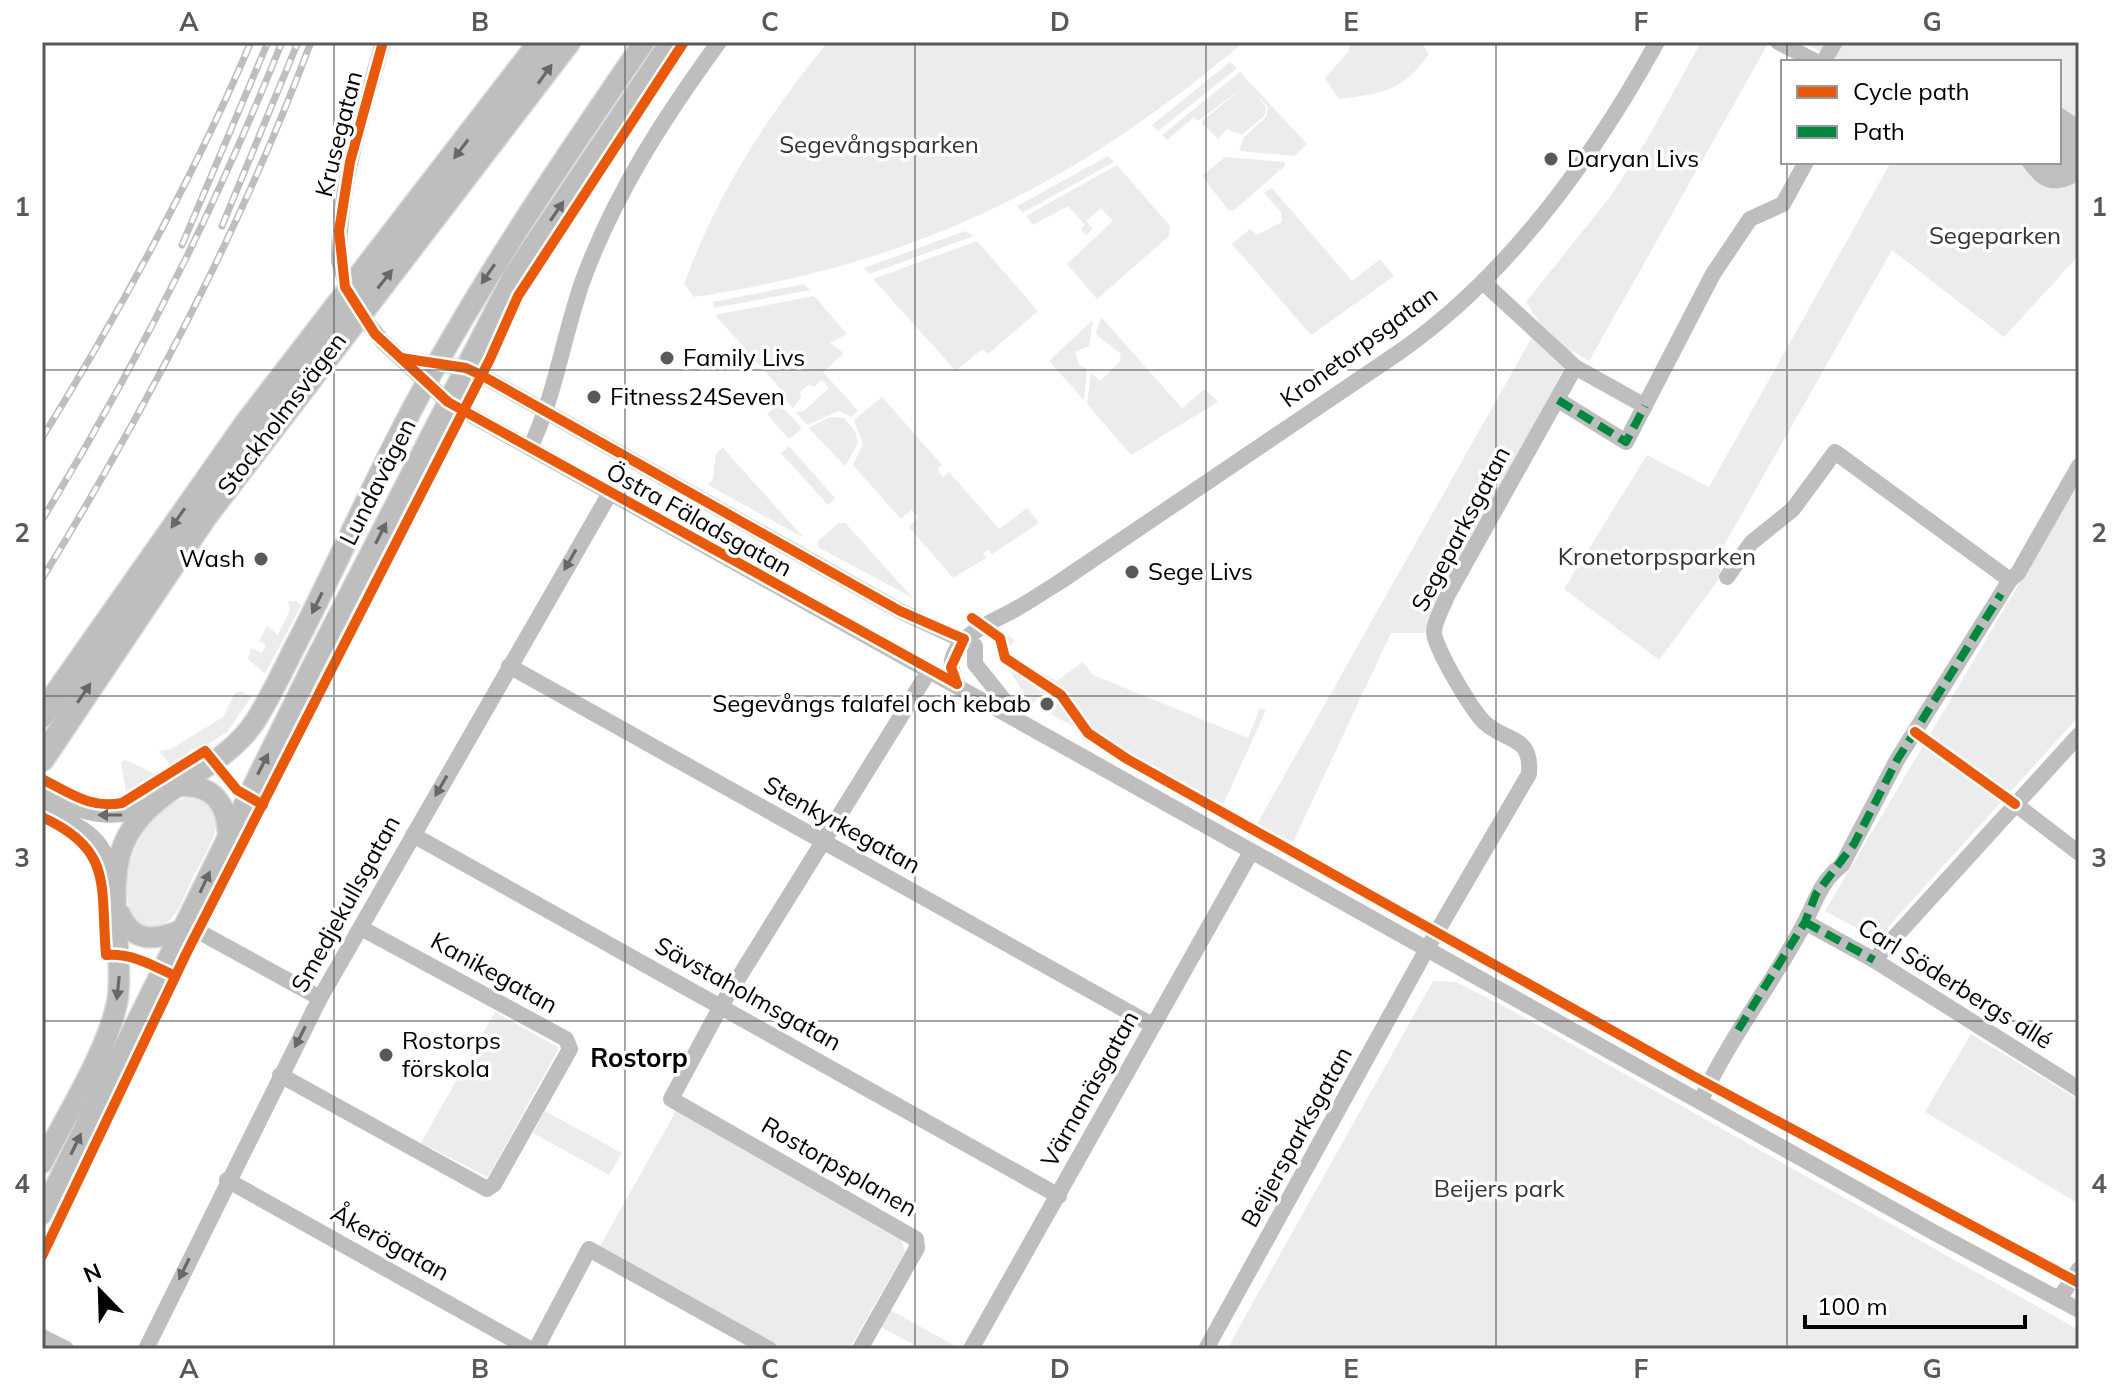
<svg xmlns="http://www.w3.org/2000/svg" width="2121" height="1391" font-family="Mulish,sans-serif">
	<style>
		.green { fill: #ececec }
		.water { fill: #bfbfbf }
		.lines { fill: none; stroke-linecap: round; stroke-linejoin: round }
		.major-casing { stroke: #dbdbdb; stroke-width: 23 }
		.highway-casing { stroke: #dbdbdb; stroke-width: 27 }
		.minor { stroke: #bebebe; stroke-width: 16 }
		.major { stroke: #bebebe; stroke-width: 20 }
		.highway { stroke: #bebebe; stroke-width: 24 }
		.rail-casing { stroke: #bebebe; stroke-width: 7 }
		.rail { stroke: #fff; stroke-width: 4; stroke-dasharray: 12; stroke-linecap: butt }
		.minor-bridge { stroke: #bebebe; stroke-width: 16 }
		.quiet { stroke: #00873e; stroke-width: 8; stroke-dasharray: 16 8; stroke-linecap: butt }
		.cycleway-casing { stroke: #fff; stroke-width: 15 }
		.cycleway { stroke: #e8590c; stroke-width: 10 }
		.oneway { fill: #686868 }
		.grid { fill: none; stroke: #595959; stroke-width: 2; stroke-opacity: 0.55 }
		.poi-dot { fill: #595959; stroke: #fff; stroke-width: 3 }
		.labels { text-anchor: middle; stroke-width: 7; stroke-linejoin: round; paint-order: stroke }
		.street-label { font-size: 24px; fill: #000; stroke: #fff }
		.park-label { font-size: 24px; fill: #333; stroke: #fff }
		.poi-label { font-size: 24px; fill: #000; stroke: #fff; text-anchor: start }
		.neighbourhood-label { font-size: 26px; font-weight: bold; fill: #000; stroke: #fff }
		.neatline { fill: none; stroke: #595959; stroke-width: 3 }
		.grid-label { font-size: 26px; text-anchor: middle; font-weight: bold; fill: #595959 }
	</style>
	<rect width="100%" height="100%" fill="#fff"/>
	<!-- green -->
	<g class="green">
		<path d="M828 42H1244C1071 187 917 263 694 297L684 284C716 196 768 114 828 42Z"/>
		<path d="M1349 42H1421L1429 54C1402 92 1383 93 1339 99L1325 78 1349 51Z"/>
		<path d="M1701 42H1769L1589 361 1573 351 1424 633H1391L1293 842 1257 824 1540 323 1526 302 1610 197 1648 138Z"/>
		<path d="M1801 42H2079V255L2004 337 1892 250 1723 547 1719 579 1659 660 1564 589 1647 455 1709 487 1891 162H2059V62H1842Z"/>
		<path d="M1230 62 1237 68 1158 131 1152 125Z"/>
		<path d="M1240 72 1307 144 1294 156 1239 151 1244 137 1266 117 1268 107 1253 91 1266 107 1265 115 1242 135 1227 129 1218 139 1201 122 1244 87 1198 121 1194 117 1167 140 1162 135Z"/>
		<path d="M1108 156 1114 162 1022 213 1017 206Z"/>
		<path d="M1225 157 1285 162V166L1234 210H1228L1202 176Z"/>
		<path d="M1117 165 1170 226 1169 236 1097 299 1067 264 1113 221 1101 208 1086 221 1093 229 1086 235 1081 229 1085 225 1068 206 1033 225 1026 216Z"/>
		<path d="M1272 188 1352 281 1380 259 1394 276 1311 335 1232 244 1250 229 1257 235 1282 222 1281 212 1264 193Z"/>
		<path d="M965 231 974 236 869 274 864 268Z"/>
		<path d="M977 241 1038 311 988 354 982 349 956 371 873 279Z"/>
		<path d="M804 284 810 290 714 308 713 302Z"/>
		<path d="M814 296 847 334 830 343 844 353 823 372 858 411 851 417 839 411 807 425 796 412 804 411 829 388 822 380 814 387 808 385 800 392 801 398 793 408 783 397 785 394 715 315Z"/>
		<path d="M1101 317 1182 408 1205 389 1218 402 1131 455 1087 404 1091 373 1100 381 1119 362 1121 354 1096 334Z"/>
		<path d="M1093 320 1089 346 1075 352 1079 365 1087 369 1084 400 1049 361Z"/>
		<path d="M882 397 942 465 937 469 943 477 949 472 999 529 1027 508 1039 523 992 554 989 549 983 553 986 558 953 578 909 527 918 517 911 510 901 519 853 465 863 444 854 420Z"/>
		<path d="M779 404 802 428 789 439 767 414Z"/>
		<path d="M829 417 844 418 855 431 858 443 845 466 809 428Z"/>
		<path d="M789 446 835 498 828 505 781 453Z"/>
		<path d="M723 448 804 538 708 485 713 479 716 453Z"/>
		<path d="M2079 483V716L1877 939 1825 911Z"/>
		<path d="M839 523H845L913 598 818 547V541Z"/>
		<path d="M297 601 301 606 265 674 248 659 251 648 262 653 266 645 259 641 267 626 278 635 290 610 288 602Z"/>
		<path d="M1010 636 1015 641 1008 647 1014 658 1057 681 1083 662 1093 675 1248 738 1260 708 1266 710 1221 809 1051 714 1057 702 1041 693 1033 704 1028 700 998 652 1003 640Z"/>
		<path d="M240 691 252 696 227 732 173 768 159 751 171 749 223 717 235 693Z"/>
		<path d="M124 760 128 761 157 775 126 793 121 763Z"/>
		<path d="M188 797C243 800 205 854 192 879 186 892 179 914 167 922 157 929 149 928 138 925 109 883 140 811 188 797Z"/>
		<path d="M1433 981 1456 982 1511 1010 2079 1330V1349H1227Z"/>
		<path d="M495 1012 559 1048 488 1177 421 1143Z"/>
		<path d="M1971 1034 2079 1100V1204L1925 1112Z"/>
		<path d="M677 1109 900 1234 905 1252 849 1349H783L600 1246Z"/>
		<path d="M545 1111 622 1153 609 1175 533 1133Z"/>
		<path d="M890 1310 961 1349H922L881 1327Z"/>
	</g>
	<!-- water -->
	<path class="water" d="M2059 106 2079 119V181C2051 196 2037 187 2020 162H2059Z"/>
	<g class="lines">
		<!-- major casing -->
		<g class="major-casing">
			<g id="major">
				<path d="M181 786C213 785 227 803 228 834"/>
				<path d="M120 914C133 944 156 940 182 930"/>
				<path d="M42 1163C65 1118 111 1045 118 997 124 946 103 879 128 835 156 785 221 771 254 723 273 694 287 661 303 631 340 558 372 485 410 413 479 283 561 163 644 42"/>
				<path d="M42 1214 311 669 513 276 670 42"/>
			</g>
		</g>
		<!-- highway casing -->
		<g class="highway-casing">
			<g id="highway">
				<path d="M42 715 248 422 541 42"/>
				<path d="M42 759 205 516 568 42"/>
			</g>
		</g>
		<!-- minor -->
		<g class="minor">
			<path d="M1778 42 1817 62"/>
			<path d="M1823 62 1835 42"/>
			<path d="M339 261C338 186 363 114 383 42"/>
			<path d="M1483 282 1575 367 1645 406"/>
			<path d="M383 342 448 402 462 410 1935 1233 2079 1310"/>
			<path d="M403 359 466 368 481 375 900 611 975 646V664L1016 715"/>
			<path d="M1558 400 1626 442 1713 274 1750 219 1783 204 1806 162"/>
			<path d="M530 448C556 394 563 336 583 280 615 193 665 116 719 42"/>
			<path d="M1727 577 1751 543 1793 509 1835 452 2010 580"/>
			<path d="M509 666 1152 1025"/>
			<path d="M957 684C935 643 987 625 1014 610 1029 602 1043 592 1058 583L1398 353C1509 276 1593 158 1657 42"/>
			<path d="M42 794C80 811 110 825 150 805"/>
			<path d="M2015 804 2079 853"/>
			<path d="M42 808C82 828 105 834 114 882"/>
			<path d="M413 835 1059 1196"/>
			<path d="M1805 922 1874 960 2079 1089"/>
			<path d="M185 924 320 998"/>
			<path d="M1874 960 2079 735"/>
			<path d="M280 1075 487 1189 494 1184 570 1049 566 1039 361 928"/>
			<path d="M1701 1100C1730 1037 1773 983 1805 922 1816 900 1821 881 1842 865L1897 760 2010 580 2018 573 2079 466"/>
			<path d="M227 1180 530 1349"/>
			<path d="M2059 1299 2079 1269"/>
			<path d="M42 1337 66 1349"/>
			<path d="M146 1349 320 998 610 493"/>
			<path d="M536 1349 589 1249 769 1349"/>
			<path d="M860 1349 917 1248 916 1239 671 1099 721 1006 929 671"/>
			<path d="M971 1349 1251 852"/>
			<path d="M1206 1349 1428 947 1529 774C1532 735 1508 743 1485 723 1473 712 1433 646 1434 631 1435 620 1443 607 1447 596L1575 367"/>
		</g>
		<!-- major -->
		<use href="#major" class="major"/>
		<!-- highway -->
		<use href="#highway" class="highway"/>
		<!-- rail casing -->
		<g class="rail-casing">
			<g id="rail">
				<path d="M222 226 298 42"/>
				<path d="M182 245 268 42"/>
				<path d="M42 438C121 310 192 180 251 42"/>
				<path d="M42 520C136 367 215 209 282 42"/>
				<path d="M42 579C147 407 240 231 311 42"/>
			</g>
		</g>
		<!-- rail -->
		<use href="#rail" class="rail"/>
		<!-- minor-bridge -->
		<path class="minor-bridge" d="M339 261 352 304 383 342"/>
		<!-- quiet -->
		<g class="quiet">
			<path d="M1558 400 1626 442 1645 406"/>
			<path d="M1805 922 1874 960"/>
			<path d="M1738 1030 1805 922 1816 894 1854 844 1897 760 2001 594"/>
		</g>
		<!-- cycleway casing -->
		<g class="cycleway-casing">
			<g id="cycleway">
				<path d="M383 42 350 162 339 231 345 287 375 334 448 402 957 684"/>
				<path d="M401 358 466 368 481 375 900 611 964 639 951 667 957 684"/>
				<path d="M972 618 1000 638 1005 658 1061 695 1088 733 1127 759 1695 1077 2079 1283"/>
				<path d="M1915 732 2015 804"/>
				<path d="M42 779C70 793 90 809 122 803L205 751 237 790 263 805"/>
				<path d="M42 817C114 850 100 885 106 955 132 953 152 965 175 976"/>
				<path d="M42 1256 187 952 490 359 518 296 684 42"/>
			</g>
		</g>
		<!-- cycleway -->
		<use href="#cycleway" class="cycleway"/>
	</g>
	<!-- one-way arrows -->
	<defs><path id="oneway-solid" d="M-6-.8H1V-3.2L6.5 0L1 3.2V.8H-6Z" transform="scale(2)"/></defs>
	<g class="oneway">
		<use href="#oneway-solid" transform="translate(545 74) rotate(-54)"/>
		<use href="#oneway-solid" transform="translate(461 149) rotate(127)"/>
		<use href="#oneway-solid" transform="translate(557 211) rotate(-56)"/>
		<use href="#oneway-solid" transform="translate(488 274) rotate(124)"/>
		<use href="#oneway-solid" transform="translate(385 279) rotate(-52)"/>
		<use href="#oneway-solid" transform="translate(178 518) rotate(125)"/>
		<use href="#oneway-solid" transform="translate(381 533) rotate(-63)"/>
		<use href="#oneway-solid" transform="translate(570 560) rotate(120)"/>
		<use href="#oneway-solid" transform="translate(317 603) rotate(116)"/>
		<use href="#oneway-solid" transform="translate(84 693) rotate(-56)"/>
		<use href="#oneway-solid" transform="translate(263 764) rotate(-63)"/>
		<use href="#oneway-solid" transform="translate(441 786) rotate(120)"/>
		<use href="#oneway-solid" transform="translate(110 815) rotate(-180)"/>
		<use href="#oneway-solid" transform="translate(205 882) rotate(-65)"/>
		<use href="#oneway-solid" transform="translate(118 988) rotate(96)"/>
		<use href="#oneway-solid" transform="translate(300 1037) rotate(117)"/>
		<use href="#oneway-solid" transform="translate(76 1144) rotate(-64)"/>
		<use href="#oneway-solid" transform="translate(184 1269) rotate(116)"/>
	</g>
	<!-- grid -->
	<path class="grid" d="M334 42V1349M625 42V1349M915 42V1349M1206 42V1349M1496 42V1349M1787 42V62M1787 162V1349M42 370H2079M42 696H2079M42 1021H2079"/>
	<!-- markers -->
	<g class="poi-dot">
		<circle cx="1551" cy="159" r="8"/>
		<circle cx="667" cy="358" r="8"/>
		<circle cx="594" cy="397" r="8"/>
		<circle cx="261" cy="559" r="8"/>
		<circle cx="1132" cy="572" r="8"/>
		<circle cx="1047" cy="704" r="8"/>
		<circle cx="386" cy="1055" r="8"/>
	</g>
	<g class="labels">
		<!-- street labels -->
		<g class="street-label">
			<text transform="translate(339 134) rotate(-76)" y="8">Krusegatan</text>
			<text transform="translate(1359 347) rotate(-36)" y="8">Kronetorpsgatan</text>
			<text transform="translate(282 414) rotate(-53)" y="8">Stockholmsvägen</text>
			<text transform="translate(378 482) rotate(-63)" y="8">Lundavägen</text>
			<text transform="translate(699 520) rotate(29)" y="8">Östra Fäladsgatan</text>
			<text transform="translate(1461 529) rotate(-62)" y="8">Segeparksgatan</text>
			<text transform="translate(842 825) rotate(29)" y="8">Stenkyrkegatan</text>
			<text transform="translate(346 904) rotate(-61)" y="8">Smedjekullsgatan</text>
			<text transform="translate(494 973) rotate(29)" y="8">Kanikegatan</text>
			<text transform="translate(1955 984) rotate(32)" y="8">Carl Söderbergs allé</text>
			<text transform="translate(748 994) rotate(29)" y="8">Sävstaholmsgatan</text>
			<text transform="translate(1090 1089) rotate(-61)" y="8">Värnanäsgatan</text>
			<text transform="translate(1297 1137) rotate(-61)" y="8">Beijersparksgatan</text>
			<text transform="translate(839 1167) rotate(30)" y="8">Rostorpsplanen</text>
			<text transform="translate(390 1243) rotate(29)" y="8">Åkerögatan</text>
		</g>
		<!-- park labels -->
		<g class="park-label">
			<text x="879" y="153">Segevångsparken</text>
			<text x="1995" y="244">Segeparken</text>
			<text x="1657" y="565">Kronetorpsparken</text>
			<text x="1499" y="1197">Beijers park</text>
		</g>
		<!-- poi labels -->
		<g class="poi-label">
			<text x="1567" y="167">Daryan Livs</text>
			<text x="683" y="366">Family Livs</text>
			<text x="610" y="405">Fitness24Seven</text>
			<text x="245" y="567" text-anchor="end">Wash</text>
			<text x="1148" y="580">Sege Livs</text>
			<text x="1031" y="712" text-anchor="end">Segevångs falafel och kebab</text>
			<text x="402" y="1049">Rostorps<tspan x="402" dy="28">förskola</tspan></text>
		</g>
		<!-- neighbourhood labels -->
		<g class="neighbourhood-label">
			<text x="639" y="1067">Rostorp</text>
		</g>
	</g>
	<!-- border -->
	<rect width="2121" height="1391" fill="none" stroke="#ffffff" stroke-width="88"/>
	<!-- legend -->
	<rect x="1781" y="60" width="280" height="104" fill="#ffffff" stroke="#999999" stroke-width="2"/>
	<rect x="1797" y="86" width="40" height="12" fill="#e8590c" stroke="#999999" stroke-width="2"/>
	<text x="1853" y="100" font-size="24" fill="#000000">Cycle path</text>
	<rect x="1797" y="126" width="40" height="12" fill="#00873e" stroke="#999999" stroke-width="2"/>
	<text x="1853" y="140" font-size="24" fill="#000000">Path</text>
	<!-- north arrow -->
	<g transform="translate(100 1291) rotate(337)" stroke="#ffffff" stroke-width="6" paint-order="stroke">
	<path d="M0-6L14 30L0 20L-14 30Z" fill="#000000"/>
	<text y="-12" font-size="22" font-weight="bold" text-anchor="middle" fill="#000000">N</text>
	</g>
	<!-- scale -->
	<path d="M1805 1315v12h220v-12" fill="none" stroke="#000000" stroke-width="4"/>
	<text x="1817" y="1315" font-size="24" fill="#000000" stroke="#ffffff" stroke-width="6" paint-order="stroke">100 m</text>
	<rect x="44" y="44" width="2033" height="1303" class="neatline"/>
	<g class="grid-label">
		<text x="189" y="31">A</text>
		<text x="480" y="31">B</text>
		<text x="770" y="31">C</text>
		<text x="1060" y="31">D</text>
		<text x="1351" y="31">E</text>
		<text x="1641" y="31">F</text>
		<text x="1932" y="31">G</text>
		<text x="22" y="216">1</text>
		<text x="2099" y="216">1</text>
		<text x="22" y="542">2</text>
		<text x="2099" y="542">2</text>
		<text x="22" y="867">3</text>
		<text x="2099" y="867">3</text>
		<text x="22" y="1193">4</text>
		<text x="2099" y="1193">4</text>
		<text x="189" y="1378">A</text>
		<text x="480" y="1378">B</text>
		<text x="770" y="1378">C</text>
		<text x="1060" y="1378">D</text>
		<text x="1351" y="1378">E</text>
		<text x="1641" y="1378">F</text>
		<text x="1932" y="1378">G</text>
	</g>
</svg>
